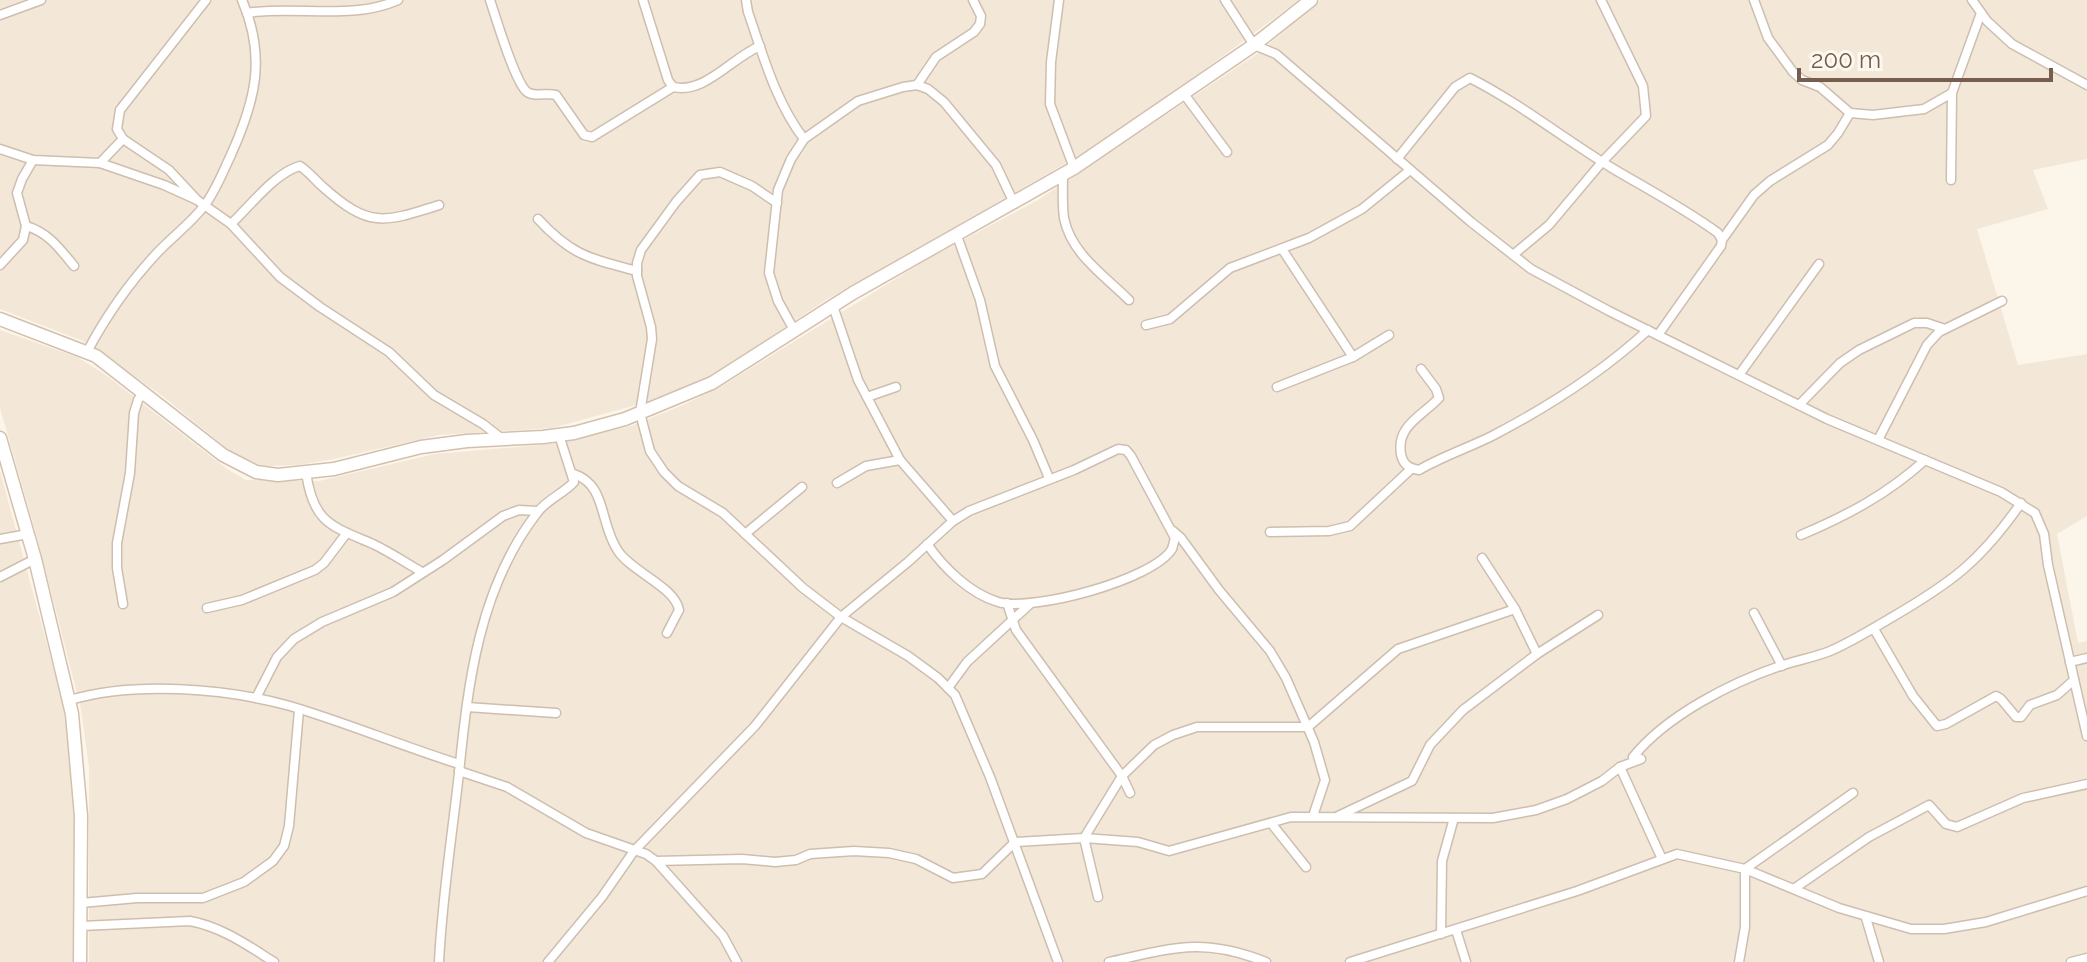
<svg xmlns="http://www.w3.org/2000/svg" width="2087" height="962" font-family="Raleway,sans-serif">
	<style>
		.residential { fill: #f3e8d8 }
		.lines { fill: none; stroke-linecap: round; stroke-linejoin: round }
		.minor-casing { stroke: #cebeaf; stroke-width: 11 }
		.secondary-casing { stroke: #d3c0af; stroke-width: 15 }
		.minor { stroke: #fff; stroke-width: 8 }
		.secondary { stroke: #fff; stroke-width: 12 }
	</style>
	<rect width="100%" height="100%" fill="#fcf5e9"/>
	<!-- residential -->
	<g class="residential">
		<path d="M0 0H1299L1193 78 1082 154 826 300 702 382 666 397 552 428 439 435 334 459 298 465 267 466 250 463 234 454 160 394 83 341 0 309Z"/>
		<path d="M1321 0H2087V159L2033 170 2048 209 1977 229 2018 365 2087 354V516L2057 534 2078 643 2087 641V962H89V767L81 709 37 537 0 408V330L77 357 106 375 227 469 246 480 319 481 435 454 550 444 631 426 683 405 722 386 928 259 1038 200 1257 54Z"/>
		<path d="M0 471 64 707 74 800 75 962H0Z"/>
	</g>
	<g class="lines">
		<!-- minor casing -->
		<g class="minor-casing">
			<g id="minor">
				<path d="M206 0 120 110 117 129 123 139 169 170 197 200 231 224 280 277 320 307 389 352 434 395 483 424 501 438"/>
				<path d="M490 0C496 18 514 79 526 91 533 98 547 92 556 95L584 135 592 137 673 87"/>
				<path d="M643 0 668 80 673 87C705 94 730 59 760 46"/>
				<path d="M746 0 748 12C763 55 776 103 804 139"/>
				<path d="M1059 0 1051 62 1050 104 1074 168"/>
				<path d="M1225 0 1254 45 1276 54 1471 222 1531 269 1609 311 1827 419 2001 492 2035 513 2044 534 2048 565 2087 736"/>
				<path d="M1754 0 1768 38 1793 72 1802 80 1820 87 1850 113"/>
				<path d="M1972 0 1987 21 2012 44 2087 85"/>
				<path d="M247 13C296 5 351 21 398 0"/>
				<path d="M0 15 41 0"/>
				<path d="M917 85 936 57 974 32 980 24 981 16 973 0"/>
				<path d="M1184 94 1227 152"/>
				<path d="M0 149 33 160 100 163 164 185 195 199"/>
				<path d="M1397 159 1455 87 1470 78C1521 104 1564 139 1612 168 1649 190 1682 207 1718 233L1722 240 1721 246 1658 335"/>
				<path d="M100 163 123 139"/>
				<path d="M1063 174C1063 188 1062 203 1064 218 1071 254 1105 276 1129 300"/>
				<path d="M1951 180 1952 93 1981 13"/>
				<path d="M777 203 752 186 720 172 700 175 676 202 641 250 637 263V276L651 327 652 339 640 413 650 451 664 472 678 486 723 513 803 588 841 617 908 656 938 678 955 695 990 777 1058 962"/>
				<path d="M538 219C572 256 591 259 637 271"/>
				<path d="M231 224C250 206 276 172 300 166 309 172 315 180 323 187 369 228 383 223 439 205"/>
				<path d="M26 226C48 232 60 249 74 266"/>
				<path d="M956 233 980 300 995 366 1033 440 1049 478"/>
				<path d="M1722 240 1754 195 1770 181 1828 145 1838 133 1850 113 1873 115 1924 109 1952 93"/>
				<path d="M1513 255 1549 225 1602 162 1646 116 1643 86 1601 0"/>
				<path d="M0 265 23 240 26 226 17 193 22 179 33 160"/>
				<path d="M833 306 858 380 900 460"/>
				<path d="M1146 325 1170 319 1230 268 1309 238 1362 209 1410 170"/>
				<path d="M794 330 778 301 769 273 778 190 791 159 804 139 858 101 903 87 917 85 928 89 944 102 996 165 1013 201"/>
				<path d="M87 352C106 316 129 283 157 253 172 237 191 223 204 206 215 192 222 174 230 157 255 102 267 58 242 0"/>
				<path d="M1353 357 1389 335"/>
				<path d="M1421 369 1436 389 1439 398C1422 416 1396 426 1401 454 1403 465 1409 468 1419 470 1443 456 1468 448 1492 436 1548 407 1602 372 1648 330"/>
				<path d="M1739 375 1819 264"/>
				<path d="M1277 387 1353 357 1282 249"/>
				<path d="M867 397 896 387"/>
				<path d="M1799 405 1840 363 1859 350 1914 323H1927L1945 329"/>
				<path d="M1878 440 1927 345 1939 332 2002 301"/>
				<path d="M306 472C313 523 331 526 373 544 390 552 406 563 422 572"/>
				<path d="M574 474C607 485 599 523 618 551 632 572 675 587 679 610L667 633"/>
				<path d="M837 483 866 466 900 460 953 521"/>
				<path d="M1173 531 1181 538 1219 590 1270 651 1286 678 1314 742 1325 780 1313 816"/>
				<path d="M1270 532 1329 531 1350 526 1411 469"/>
				<path d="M745 534 802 487"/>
				<path d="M1801 535C1846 516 1888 494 1925 460"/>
				<path d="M0 539 28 534"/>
				<path d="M1482 558 1515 609 1537 654"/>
				<path d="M0 577 35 559"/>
				<path d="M1007 603 1016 630 1122 776 1130 793"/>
				<path d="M123 604 117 568V543L130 473 134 413 138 400 144 392"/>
				<path d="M207 608 242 600 315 570 324 563 346 534"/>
				<path d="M1754 613 1782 666"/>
				<path d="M1874 629 1913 696 1937 726 1946 724 1996 696 2001 699 2016 717H2021L2030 705 2057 695 2074 680"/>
				<path d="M2070 662 2087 658"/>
				<path d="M948 688 967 662 1030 604"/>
				<path d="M256 698 277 657 294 639 322 622 393 592 443 560 503 516 519 510 538 511"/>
				<path d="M70 700C134 681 225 688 290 706 347 723 402 746 459 764"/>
				<path d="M467 707 556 713"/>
				<path d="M1620 767 1662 859"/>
				<path d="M459 771 507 787 586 833 646 854 656 861 723 936 737 962"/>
				<path d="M1338 816 1412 781 1430 745 1463 710 1537 654 1598 615"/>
				<path d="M1271 823 1306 867"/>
				<path d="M656 861 742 859 775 862 796 860 810 854 854 851 889 853 916 859 953 878 982 874 1015 842 1084 838 1138 842 1169 851 1291 817 1493 818 1536 810 1567 799 1602 781 1620 767 1641 759 1633 757C1667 715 1732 682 1783 665 1799 660 1815 657 1830 651 1851 642 1870 630 1889 619 1951 583 1980 562 2021 503"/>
				<path d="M1795 888 1869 837 1929 805 1946 824 1957 827 2023 798 2087 784"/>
				<path d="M1098 897 1084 838 1122 776 1154 745 1173 735 1197 727H1308L1398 649 1515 609"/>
				<path d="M81 903 137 898H203L244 882 273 861 284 846 289 826 299 710"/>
				<path d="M1866 918 1879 962"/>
				<path d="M81 926 190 921C222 927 247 945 274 962"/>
				<path d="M1456 930 1466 962"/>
				<path d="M1441 934 1442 861 1454 818"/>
				<path d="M439 962C442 899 452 836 459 773 468 683 479 588 537 513 546 500 563 494 574 482L559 435"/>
				<path d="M548 962 602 897 634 851 755 726 841 617 908 562 953 521 969 511 1074 470 1118 449 1126 450 1131 456 1175 538C1174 541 1173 546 1172 549 1153 580 1032 612 998 602 969 593 944 568 927 544"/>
				<path d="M1109 962C1173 948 1202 937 1266 962"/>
				<path d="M1350 962 1577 891 1677 854 1745 869 1839 908 1911 929H1944L1986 922 2087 891"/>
				<path d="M1739 962 1745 927V869L1853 793"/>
				<path d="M2071 962 2087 958"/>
			</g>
		</g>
		<!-- secondary casing -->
		<g class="secondary-casing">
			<g id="secondary">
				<path d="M0 319 96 356 223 455 256 472 278 475 334 469 421 447 467 441 543 437 574 433 625 419 712 383 853 293 1074 168 1254 45 1311 0"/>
				<path d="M0 438 35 559 72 714 81 816 80 962"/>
			</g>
		</g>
		<!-- minor -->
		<use href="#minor" class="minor"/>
		<!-- secondary -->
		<use href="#secondary" class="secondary"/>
	</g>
	<!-- scale -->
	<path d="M1799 68v12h252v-12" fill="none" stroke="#765d4d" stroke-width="4"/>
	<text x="1811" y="68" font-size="24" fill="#765d4d" stroke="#fef9f0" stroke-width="6" paint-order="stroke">200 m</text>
</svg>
